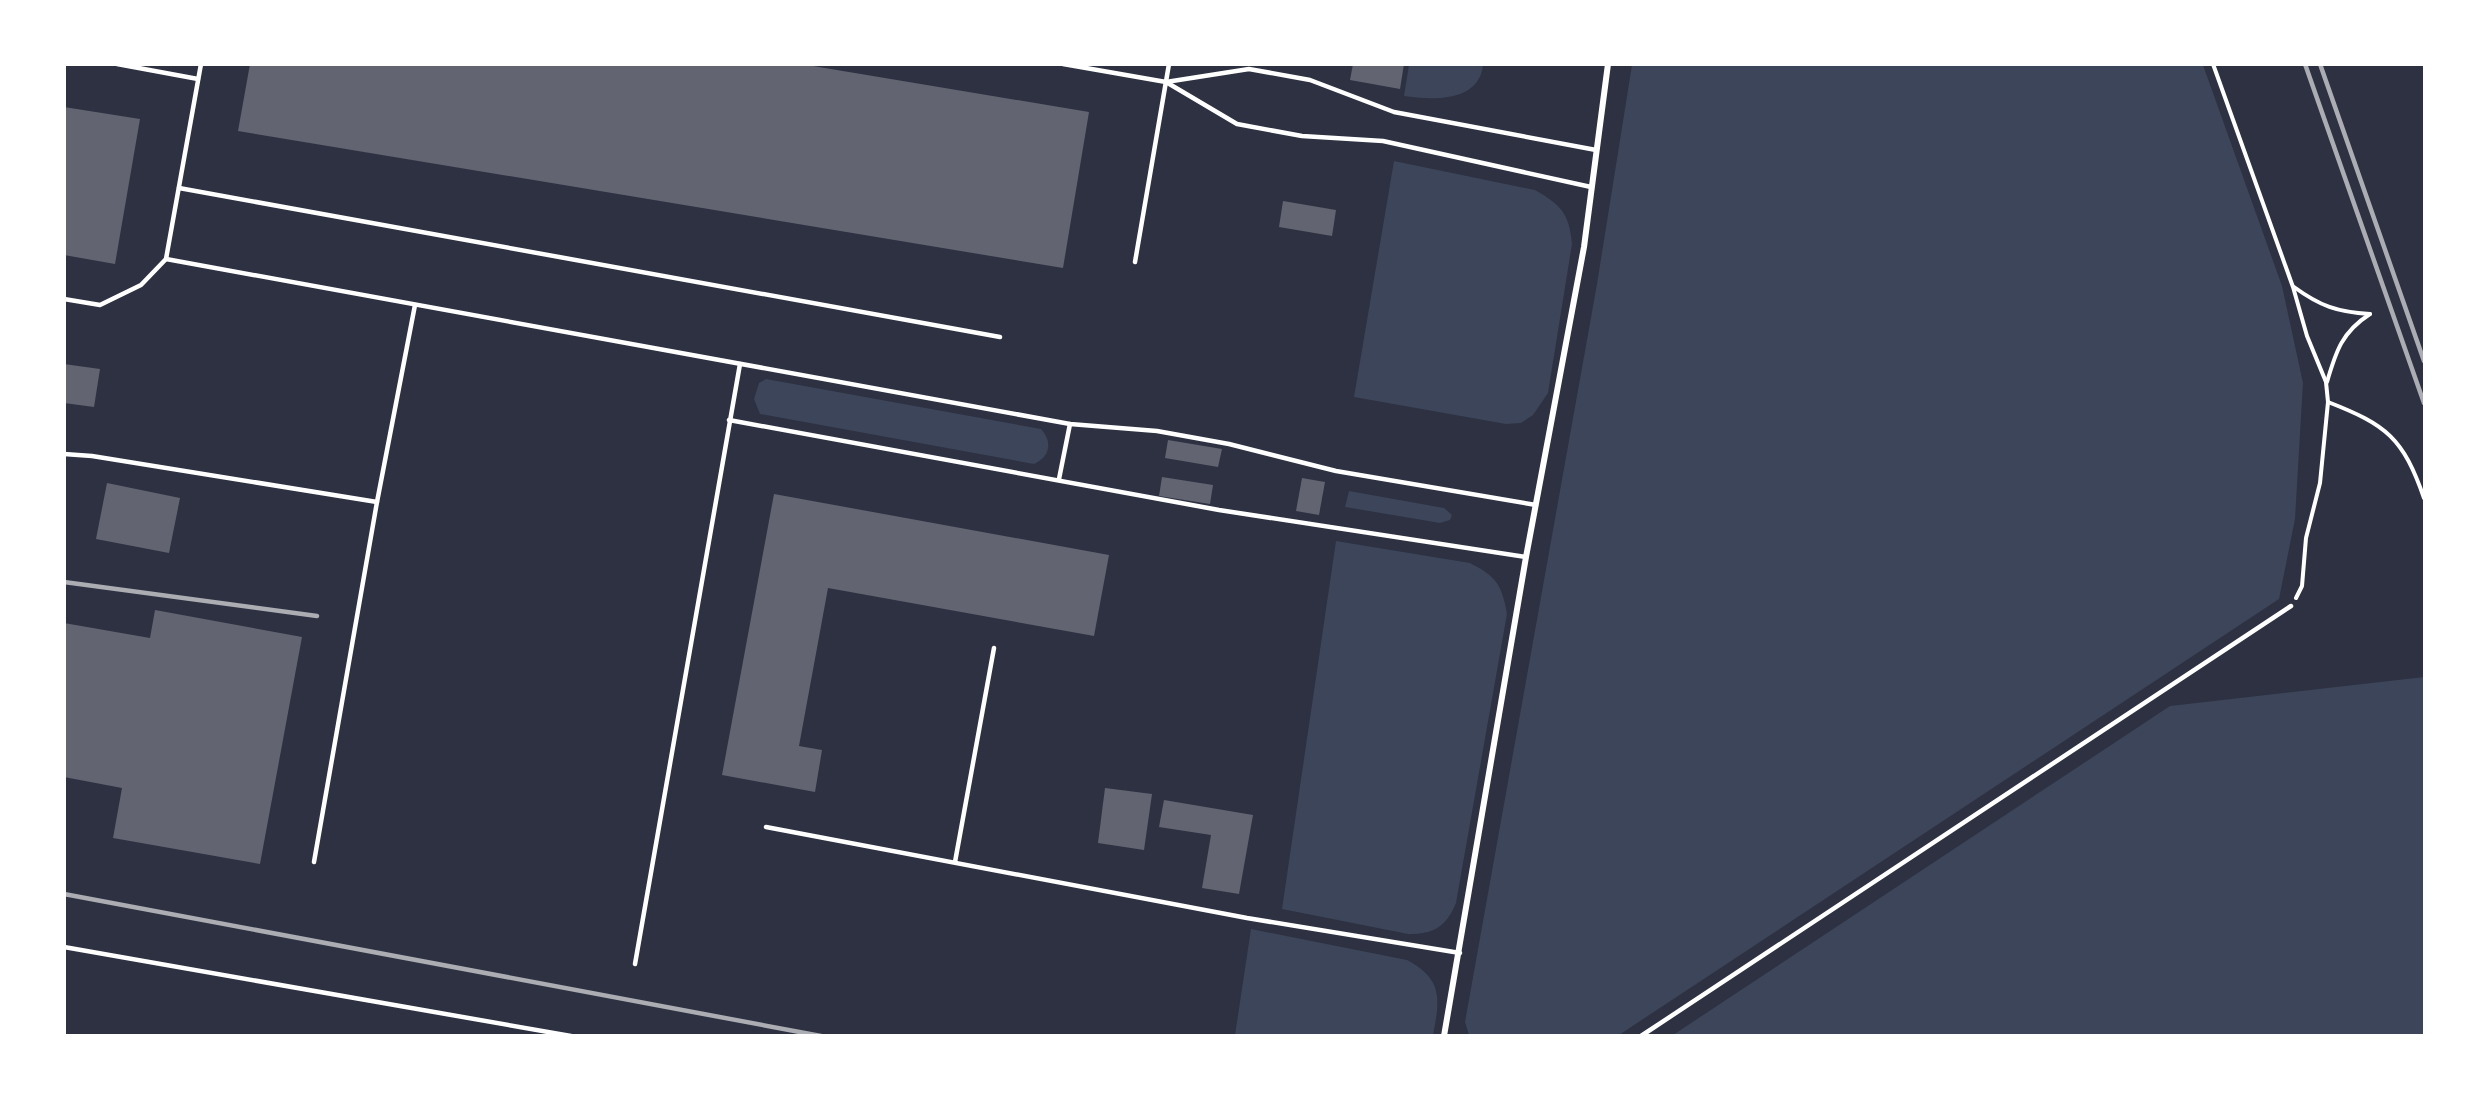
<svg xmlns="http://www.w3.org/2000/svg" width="2489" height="1100" font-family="'DejaVu Sans',sans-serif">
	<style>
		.green { fill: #3c4559 }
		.building { fill: #626471 }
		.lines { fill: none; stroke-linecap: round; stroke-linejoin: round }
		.path { stroke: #fff; stroke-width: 4 }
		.service { stroke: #fff; stroke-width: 4.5 }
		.minor { stroke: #fff; stroke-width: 6 }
		.rail { stroke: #abadb3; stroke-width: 4.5 }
	</style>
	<rect width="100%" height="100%" fill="#2d3142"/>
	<!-- green -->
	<g class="green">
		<path d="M1409 65 1482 64 1483 65C1479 103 1431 100 1404 96Z"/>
		<path d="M1632 65H2203L2282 286 2303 383 2295 519 2279 599 1619 1035H1469L1465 1022 1597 284Z"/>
		<path d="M1394 161 1535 190C1561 205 1569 213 1572 244L1548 393 1533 415 1521 423 1506 424 1354 397Z"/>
		<path d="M766 379 1041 429C1053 442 1050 457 1034 464L760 414 754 399 759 383Z"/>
		<path d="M1349 491 1444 508 1452 515 1450 520 1440 523 1345 507Z"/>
		<path d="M1336 541 1470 563C1496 576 1502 585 1507 614L1456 903C1446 927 1434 934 1408 934L1282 909Z"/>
		<path d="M2424 677V1035H1673L2170 706Z"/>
		<path d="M1251 929 1407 960C1443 979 1440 1000 1433 1035H1235Z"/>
	</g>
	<!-- building -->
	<g class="building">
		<path d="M250 64H801L1089 112 1063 268 238 131Z"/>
		<path d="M1353 64H1404L1400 89 1350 80Z"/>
		<path d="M64 107 140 119 115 264 64 255Z"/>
		<path d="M1283 201 1336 210 1332 236 1279 227Z"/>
		<path d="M64 364 100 369 94 407 64 403Z"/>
		<path d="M1168 440 1222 449 1218 467 1165 458Z"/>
		<path d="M1162 477 1213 485 1210 504 1159 496Z"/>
		<path d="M1302 478 1325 482 1319 515 1296 511Z"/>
		<path d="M107 483 180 498 169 553 96 539Z"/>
		<path d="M774 494 1109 555 1094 636 828 588 799 746 822 750 815 792 722 775Z"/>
		<path d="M155 610 302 637 260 864 113 838 122 788 64 777V623L150 638Z"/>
		<path d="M1105 788 1152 794 1144 850 1098 843Z"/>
		<path d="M1164 800 1253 815 1239 894 1202 888 1211 835 1159 827Z"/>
	</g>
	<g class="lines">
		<!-- path -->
		<g class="path">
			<path d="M2213 64 2293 287 2307 336 2326 382 2328 402 2320 483 2306 538 2302 586 2296 598"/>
			<path d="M2294 287C2320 306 2337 312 2370 314"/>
			<path d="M2327 382C2336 351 2342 332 2370 314"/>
			<path d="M2328 402C2387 425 2403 438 2424 498"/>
		</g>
		<!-- service -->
		<g class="service">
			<path d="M117 64 198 79"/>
			<path d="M1063 64 1166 82 1249 69 1310 80 1394 112 1596 150"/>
			<path d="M1166 82 1237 124 1302 136 1383 141 1591 187"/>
			<path d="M179 188 1000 337"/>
			<path d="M166 259 1070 424 1157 431 1229 444 1336 471 1536 505"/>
			<path d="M1135 262 1169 64"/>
			<path d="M64 299 100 305 141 285 166 259 201 64"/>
			<path d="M729 420 1219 510 1526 557"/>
			<path d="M64 454 92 456 377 502"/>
			<path d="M1059 479 1070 424"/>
			<path d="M766 827 1247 918 1460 953"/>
			<path d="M314 862 377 502 415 305"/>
			<path d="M955 862 994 648"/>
			<path d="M64 947 571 1036"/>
			<path d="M635 964 740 364"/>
			<path d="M1641 1036 2291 606"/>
		</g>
		<!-- minor -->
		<path class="minor" d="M1444 1036 1526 557 1584 247 1608 64"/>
		<!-- rail -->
		<g class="rail">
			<path d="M2305 64 2424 403"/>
			<path d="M2320 64 2424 361"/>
			<path d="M64 582 317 616"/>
			<path d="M64 894 821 1036"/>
		</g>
	</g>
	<!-- border -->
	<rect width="2489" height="1100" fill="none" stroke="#ffffff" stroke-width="132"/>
</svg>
